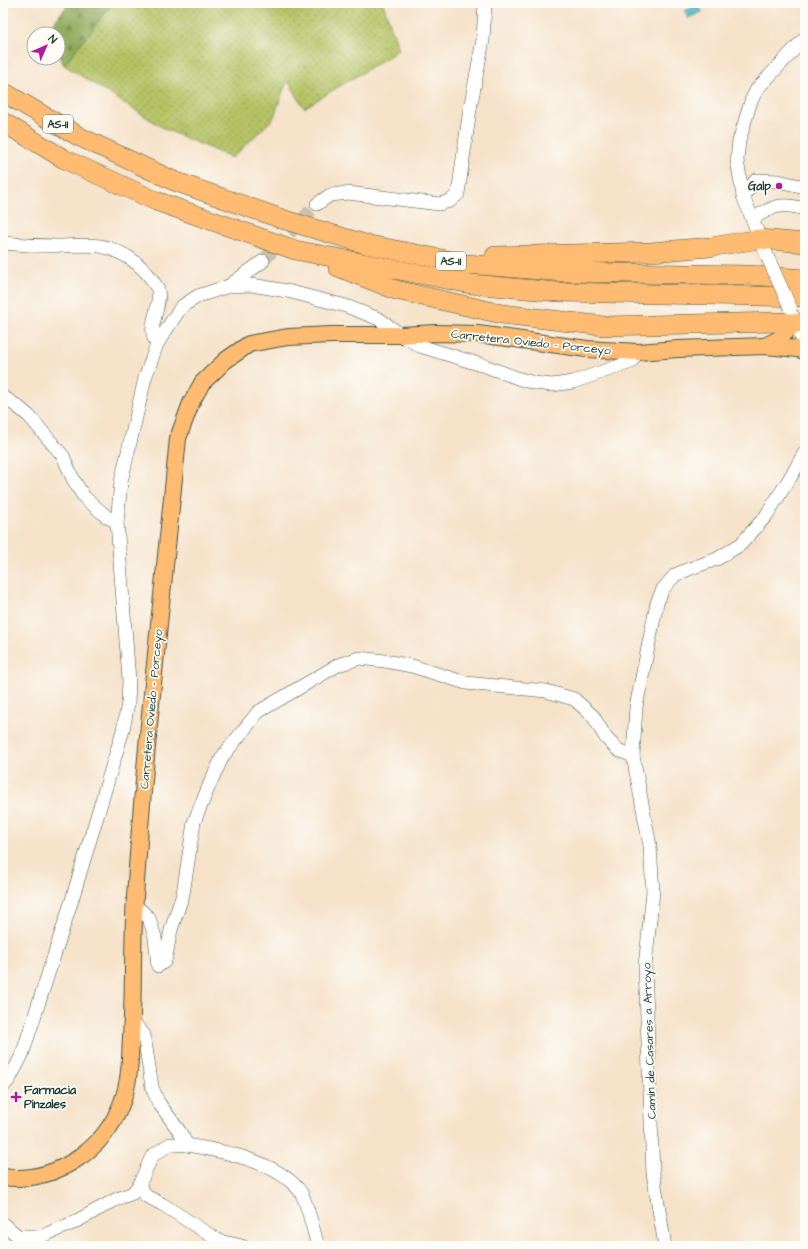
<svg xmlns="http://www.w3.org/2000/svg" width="808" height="1249" font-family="'Architects Daughter',sans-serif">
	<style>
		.grass { fill: url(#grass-dots); stroke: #6a804c }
		.forest { fill: url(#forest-firs); stroke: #587347 }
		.water { fill: url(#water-waves); stroke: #3c8283 }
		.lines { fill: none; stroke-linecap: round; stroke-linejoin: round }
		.minor-tunnel { stroke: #cac1ab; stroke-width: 13; stroke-dasharray: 13 6; stroke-linecap: butt }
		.minor-casing { stroke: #3f564a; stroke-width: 14 }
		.major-casing { stroke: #3f564a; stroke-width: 18 }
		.highway-casing { stroke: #3f564a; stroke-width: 20 }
		.minor { stroke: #fff; stroke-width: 13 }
		.major { stroke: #ffbb71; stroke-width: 16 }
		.highway { stroke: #ffbb71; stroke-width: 19 }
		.minor-bridge-casing { stroke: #3f564a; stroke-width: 14; stroke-linecap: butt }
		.minor-bridge { stroke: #fff; stroke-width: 13 }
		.poi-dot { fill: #b5179e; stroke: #fdfcf7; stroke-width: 1.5 }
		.labels { text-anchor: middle; stroke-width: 3.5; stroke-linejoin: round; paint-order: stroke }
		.shield { fill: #fdfcf7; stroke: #62766e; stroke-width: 1 }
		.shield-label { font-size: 11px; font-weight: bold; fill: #1f3d34 }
		.poi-label { font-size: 12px; font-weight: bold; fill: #1f3d34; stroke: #fdfcf7; text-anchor: end }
		.street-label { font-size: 12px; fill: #1f3d34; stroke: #fdfcf7 }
	</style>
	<defs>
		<pattern id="grass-dots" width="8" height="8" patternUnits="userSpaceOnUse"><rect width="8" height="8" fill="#b5c365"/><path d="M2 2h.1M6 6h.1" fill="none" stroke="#93a054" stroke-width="1.8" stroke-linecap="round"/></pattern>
		<pattern id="forest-firs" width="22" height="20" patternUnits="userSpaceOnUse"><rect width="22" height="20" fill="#90a95a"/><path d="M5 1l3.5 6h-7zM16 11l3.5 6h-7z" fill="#758b4b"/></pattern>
		<pattern id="water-waves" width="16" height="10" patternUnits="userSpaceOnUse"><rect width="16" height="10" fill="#5ac6d2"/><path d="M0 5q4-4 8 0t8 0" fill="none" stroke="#4aa2ab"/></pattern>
	</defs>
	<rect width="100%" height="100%" fill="#fdfcf7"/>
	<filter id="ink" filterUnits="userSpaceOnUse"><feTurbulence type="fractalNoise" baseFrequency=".025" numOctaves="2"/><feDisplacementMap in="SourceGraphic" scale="8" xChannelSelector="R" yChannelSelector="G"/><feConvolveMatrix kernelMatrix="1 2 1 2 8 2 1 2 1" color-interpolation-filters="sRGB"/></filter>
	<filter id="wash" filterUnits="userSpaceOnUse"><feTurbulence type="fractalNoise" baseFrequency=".012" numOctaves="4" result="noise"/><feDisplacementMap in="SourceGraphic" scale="16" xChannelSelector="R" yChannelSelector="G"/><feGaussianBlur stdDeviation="0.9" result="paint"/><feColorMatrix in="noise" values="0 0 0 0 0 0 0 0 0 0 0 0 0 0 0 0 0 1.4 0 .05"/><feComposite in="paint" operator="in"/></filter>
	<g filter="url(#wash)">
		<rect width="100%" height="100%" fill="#f5e2c9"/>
		<!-- grass -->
		<path class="grass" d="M110 3H383L399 50 304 108 289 82 285 86 273 119 232 158 165 129 64 65Z"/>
		<!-- forest -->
		<path class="forest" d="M69 3H113L64 65 58 56V34H45Z"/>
		<!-- water -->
		<path class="water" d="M699 5 702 12 688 18 685 11Z"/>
	</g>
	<g filter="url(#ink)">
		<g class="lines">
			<!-- minor-tunnel -->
			<path class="minor-tunnel" d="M263 261 317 204"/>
			<!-- minor casing -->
			<g class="minor-casing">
				<g id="minor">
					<path d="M743 196 756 180 778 181 805 187"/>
					<path d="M317 204 330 195 348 193 439 204 450 201 458 194 470 109 483 40 485 3"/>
					<path d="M752 219C773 206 781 202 805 209"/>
					<path d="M3 243C21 245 39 246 58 246 71 246 87 244 100 246 121 250 143 264 154 283 155 285 158 288 158 291 162 308 145 328 157 344"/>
					<path d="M768 258 743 196 737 160 739 141 751 101 757 89 805 38"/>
					<path d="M229 286 263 261"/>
					<path d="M793 316 805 346"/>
					<path d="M3 397 17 406 29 416 63 456 73 479 84 497 107 517 117 522"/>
					<path d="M135 905 149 918 155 937 158 966 165 961 171 930 183 894 194 822 211 781 223 756 258 712 338 665 359 658 385 661 412 666 466 683 546 691 574 699 593 716 606 738 618 750 633 756"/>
					<path d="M3 1087 10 1078 22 1055 71 903 123 730 128 703 129 680 117 522 121 482 145 378 157 344 181 307 198 296 229 286 252 285 287 291 346 306 379 319 401 335 420 346 485 366 520 379 534 383 552 385 573 382 631 362 638 352"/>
					<path d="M187 1145C223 1151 276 1161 300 1191 306 1199 314 1232 317 1243L316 1246"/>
					<path d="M139 1185 146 1196 162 1204 219 1241 242 1246"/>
					<path d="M3 1224 18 1236H42L73 1223 117 1199 133 1193 139 1185 152 1156 170 1144 187 1145 180 1132 158 1102 152 1087 144 1035 132 1021"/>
					<path d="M665 1246 653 1173 645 966 653 892 650 846 633 756 636 707 657 603 663 589 675 575 689 569 717 559 741 544 766 516 793 473 805 452"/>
				</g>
			</g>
			<!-- major casing -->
			<g class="major-casing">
				<g id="major">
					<path d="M765 346 779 339 795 323"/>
					<path d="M3 1177C54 1184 105 1150 122 1102 130 1081 130 1059 131 1037 134 991 132 944 135 897 145 744 163 591 178 438L191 403 202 383 226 360 249 344 288 337 331 335H401L435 333 478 334 587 349 638 352 678 349 765 346 798 349 805 351"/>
				</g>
			</g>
			<!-- highway casing -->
			<g class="highway-casing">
				<g id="highway">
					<path d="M3 92 80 137 174 181 285 220 365 244 467 264 563 272 748 275 805 279"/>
					<path d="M3 122 64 159 156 201 295 250 471 284 558 292 805 297"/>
					<path d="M495 256 651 252 710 247 760 239 805 243"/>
					<path d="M338 267 396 290 502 314 604 326 779 322 805 324"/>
				</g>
			</g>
			<!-- minor -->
			<use href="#minor" class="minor"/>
			<!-- major -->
			<use href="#major" class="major"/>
			<!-- highway -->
			<use href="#highway" class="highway"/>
			<!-- minor-bridge casing -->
			<g class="minor-bridge-casing">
				<path id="minor-bridge" d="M768 258 790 307"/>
			</g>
			<!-- minor-bridge -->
			<use href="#minor-bridge" class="minor-bridge"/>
		</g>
	</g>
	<!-- markers -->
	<g class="poi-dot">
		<circle cx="779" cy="186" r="4"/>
		<path d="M14 1091h4v4h4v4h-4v4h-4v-4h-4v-4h4z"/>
	</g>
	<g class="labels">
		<!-- shield labels -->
		<g class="shield">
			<rect x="43" y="115" width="30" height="18" rx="3"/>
			<rect x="436" y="252" width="30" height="18" rx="3"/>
		</g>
		<g class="shield-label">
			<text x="58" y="128">AS-II</text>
			<text x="451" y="265">AS-II</text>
		</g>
		<!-- poi labels -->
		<g class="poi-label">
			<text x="771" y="190">Galp</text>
			<text x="24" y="1094" text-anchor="start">Farmacia<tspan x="24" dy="14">Pinzales</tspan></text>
		</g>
		<!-- street labels -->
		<g class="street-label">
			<text transform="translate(531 342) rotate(6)" y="4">Carretera Oviedo - Porceyo</text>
			<text transform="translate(151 709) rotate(-85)" y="4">Carretera Oviedo - Porceyo</text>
			<text transform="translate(649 1041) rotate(-92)" y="4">Camín de Casares a Arroyo</text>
		</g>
	</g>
	<!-- margin -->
	<rect width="808" height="1249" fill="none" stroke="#fdfcf7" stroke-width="16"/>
	<!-- north arrow -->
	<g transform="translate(46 46) rotate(45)"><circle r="19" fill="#fdfcf7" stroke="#a4b0a9"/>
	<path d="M0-3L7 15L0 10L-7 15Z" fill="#b5179e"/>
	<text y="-6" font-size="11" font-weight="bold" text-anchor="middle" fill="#1f3d34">N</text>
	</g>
</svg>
